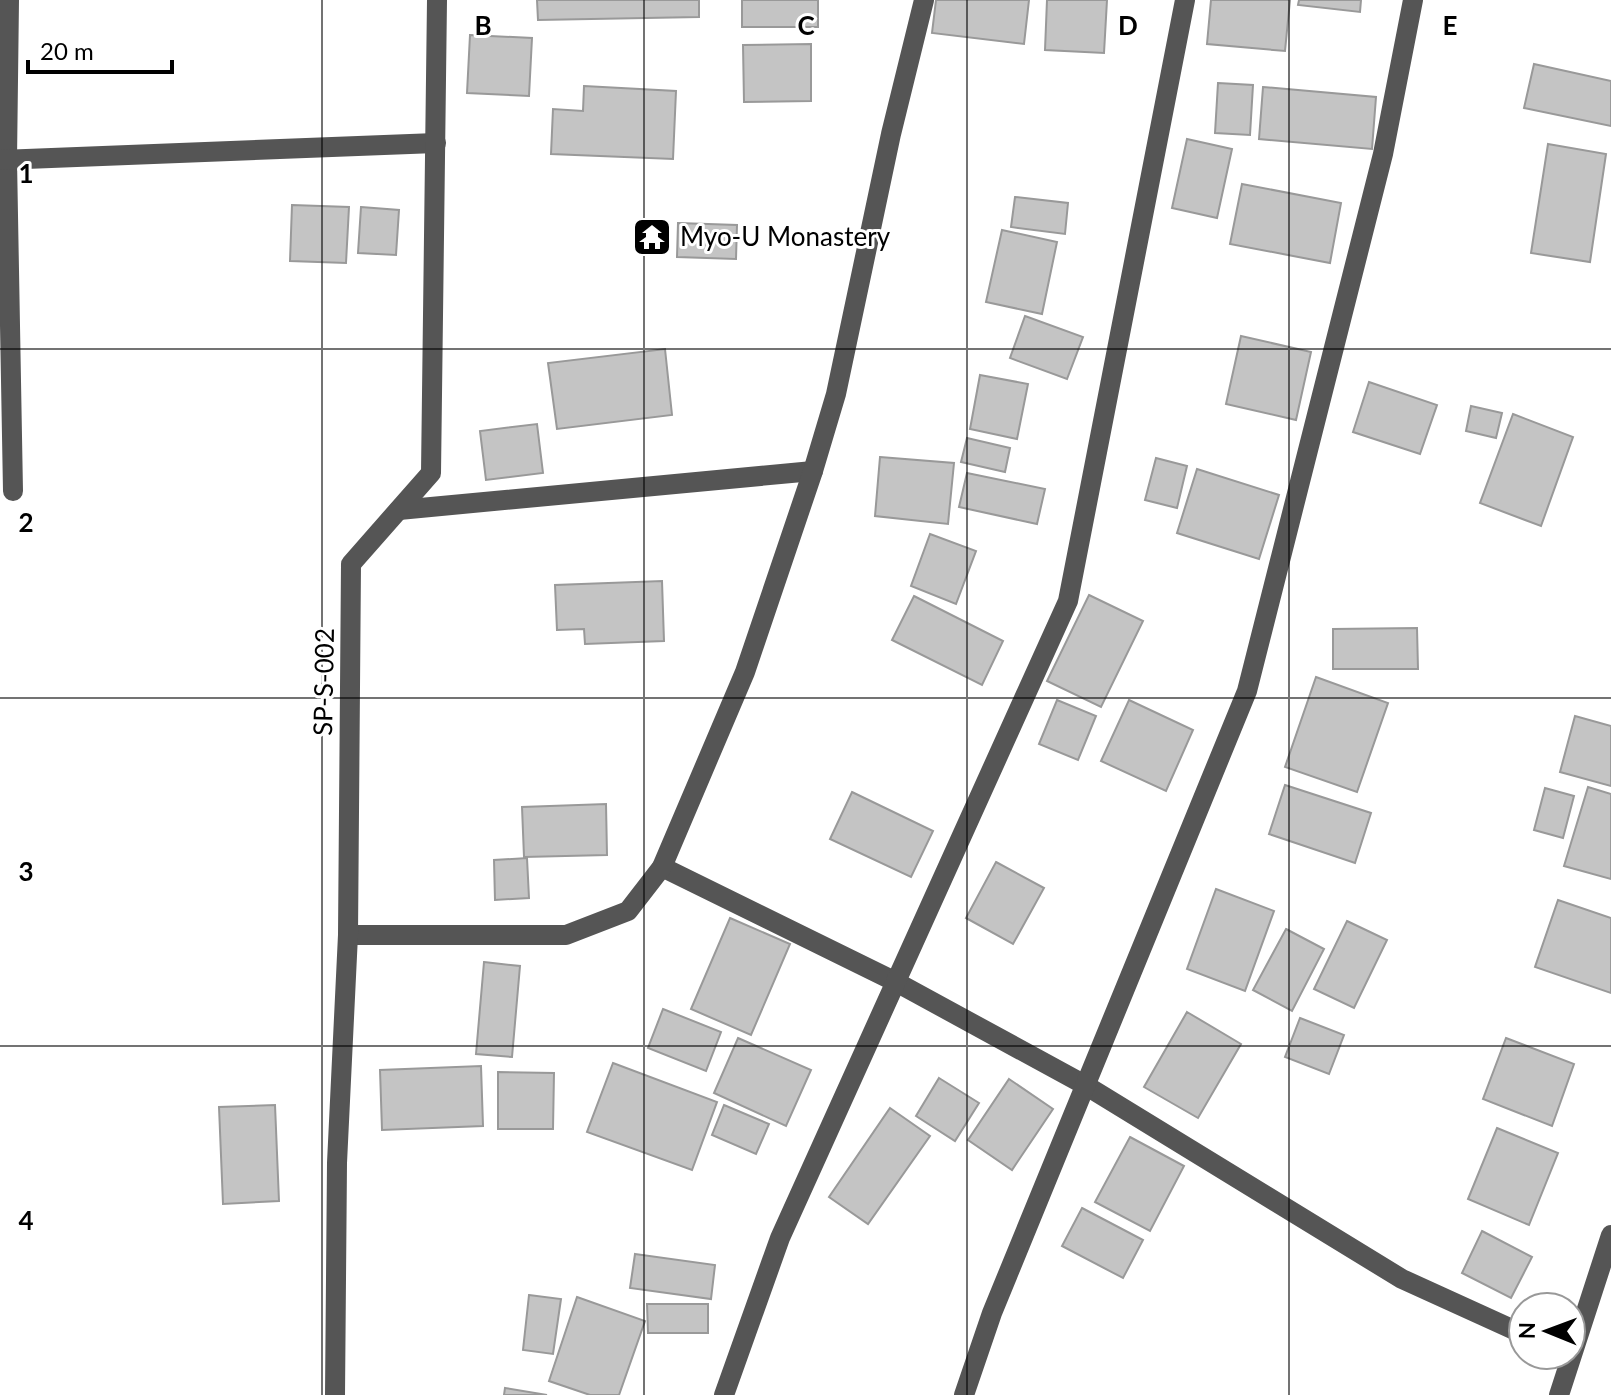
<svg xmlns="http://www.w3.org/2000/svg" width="1611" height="1395" font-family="Lato,sans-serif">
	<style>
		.building { fill: #c4c4c4; stroke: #999; stroke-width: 2 }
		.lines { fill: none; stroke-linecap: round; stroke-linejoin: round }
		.minor { stroke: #555; stroke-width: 20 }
		.grid { fill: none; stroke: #000; stroke-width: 2; stroke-opacity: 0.55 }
		.labels { text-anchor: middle; stroke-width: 6; stroke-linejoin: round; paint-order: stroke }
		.poi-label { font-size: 26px; fill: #000; stroke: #fff; text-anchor: start }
		.street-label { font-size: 26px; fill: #000; stroke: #fff }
		.grid-label { font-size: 26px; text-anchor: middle; font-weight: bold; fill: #000; stroke: #fff; stroke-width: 6; stroke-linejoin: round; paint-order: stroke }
	</style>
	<rect width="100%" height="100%" fill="#fff"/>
	<!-- building -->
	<g class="building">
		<path d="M537 0H699V17L538 20Z"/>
		<rect x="742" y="0" width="76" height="27"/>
		<path d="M936 0H1029L1024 44 932 33Z"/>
		<path d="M1047 0H1107L1104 53 1045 50Z"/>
		<path d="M1211 0H1290L1285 51 1207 44Z"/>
		<path d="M1299 0H1361L1360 12 1298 5Z"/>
		<path d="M470 35 532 38 529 96 467 93Z"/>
		<path d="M811 44V101L744 102 743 45Z"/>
		<path d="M1534 64 1611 81V126L1524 108Z"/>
		<path d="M1218 83 1253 85 1250 135 1215 133Z"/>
		<path d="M584 86 676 91 673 159 551 154 553 109 583 111Z"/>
		<path d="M1263 87 1376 97 1372 149 1259 139Z"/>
		<path d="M1187 139 1232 149 1217 218 1172 208Z"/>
		<path d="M1548 144 1606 154 1590 262 1531 253Z"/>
		<path d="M1242 184 1341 203 1330 263 1230 244Z"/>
		<path d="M1015 197 1068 203 1065 234 1011 227Z"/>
		<path d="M292 205 349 207 346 263 290 261Z"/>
		<path d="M361 207 399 210 396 255 358 253Z"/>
		<path d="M678 223 737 225 736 259 677 257Z"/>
		<path d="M1002 230 1057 242 1042 314 986 302Z"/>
		<path d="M1025 316 1083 337 1067 379 1010 358Z"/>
		<path d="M1241 336 1311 352 1296 420 1226 404Z"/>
		<path d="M665 349 672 415 557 429 548 363Z"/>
		<path d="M980 375 1028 384 1017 439 970 429Z"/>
		<path d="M1369 382 1437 405 1420 454 1353 432Z"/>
		<path d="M1471 406 1502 413 1496 438 1466 431Z"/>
		<path d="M1513 414 1573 437 1541 526 1480 503Z"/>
		<path d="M537 424 543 473 486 480 480 431Z"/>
		<path d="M967 438 1010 448 1005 472 961 462Z"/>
		<path d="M880 457 954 463 948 524 875 516Z"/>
		<path d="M1156 458 1187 466 1177 508 1145 500Z"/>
		<path d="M1197 469 1279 495 1259 559 1177 533Z"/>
		<path d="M967 473 1045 489 1037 524 959 507Z"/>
		<path d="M930 534 976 551 956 604 911 586Z"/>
		<path d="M662 581 664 641 585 644 584 629 557 630 555 585Z"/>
		<path d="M1089 595 1143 621 1101 707 1047 681Z"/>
		<path d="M914 596 1003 641 982 685 892 640Z"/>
		<path d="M1417 628 1418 669H1333V629Z"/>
		<path d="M1316 677 1388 703 1357 792 1285 767Z"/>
		<path d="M1057 700 1096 716 1078 760 1039 744Z"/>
		<path d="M1129 700 1193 730 1166 791 1101 761Z"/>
		<path d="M1575 716 1611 726V786L1560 772Z"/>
		<path d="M1285 785 1371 813 1355 863 1269 834Z"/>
		<path d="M1588 787 1611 794V879L1564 866Z"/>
		<path d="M1545 788 1574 796 1563 838 1534 830Z"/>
		<path d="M852 792 933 831 911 877 830 839Z"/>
		<path d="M606 804 607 855 524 857 522 807Z"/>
		<path d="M527 858 529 898 495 900 494 860Z"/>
		<path d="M996 862 1044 888 1013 944 966 918Z"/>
		<path d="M1216 889 1274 911 1245 991 1187 969Z"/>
		<path d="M1558 900 1611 918V993L1535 967Z"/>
		<path d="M730 918 790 944 751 1035 691 1009Z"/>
		<path d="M1347 921 1387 940 1354 1008 1314 989Z"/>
		<path d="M1286 929 1324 949 1292 1011 1253 990Z"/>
		<path d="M484 962 520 966 512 1057 476 1054Z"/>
		<path d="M663 1009 721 1032 706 1071 648 1048Z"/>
		<path d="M1187 1012 1241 1044 1198 1118 1144 1087Z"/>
		<path d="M1300 1018 1344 1035 1329 1074 1285 1057Z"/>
		<path d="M738 1038 811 1070 786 1126 714 1093Z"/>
		<path d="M1506 1038 1574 1064 1552 1126 1483 1099Z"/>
		<path d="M613 1063 717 1102 692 1170 587 1132Z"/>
		<path d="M481 1066 483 1126 382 1130 380 1070Z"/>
		<path d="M498 1072 554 1073 553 1129H498Z"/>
		<path d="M939 1078 979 1103 955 1141 916 1116Z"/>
		<path d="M1009 1079 1053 1109 1012 1170 968 1140Z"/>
		<path d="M275 1105 279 1201 223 1204 219 1107Z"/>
		<path d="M724 1105 769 1124 756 1154 712 1135Z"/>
		<path d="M890 1108 930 1136 868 1224 829 1197Z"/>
		<path d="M1497 1128 1558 1153 1529 1225 1468 1199Z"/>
		<path d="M1130 1137 1184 1166 1150 1231 1095 1202Z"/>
		<path d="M1082 1208 1143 1240 1123 1278 1062 1246Z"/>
		<path d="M1482 1231 1532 1257 1511 1298 1462 1273Z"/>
		<path d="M635 1254 715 1265 711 1299 630 1288Z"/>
		<path d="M529 1295 561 1299 553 1354 523 1350Z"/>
		<path d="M577 1297 645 1321 619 1395H590L549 1381Z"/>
		<path d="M647 1304H708V1333H648Z"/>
		<path d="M505 1388 547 1395H504Z"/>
	</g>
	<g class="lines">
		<!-- minor -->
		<g class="minor">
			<path d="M9 0 7 160 13 491"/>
			<path d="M0 160 436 143"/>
			<path d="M399 510 813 471"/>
			<path d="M662 867 896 982 1085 1085 1402 1279 1523 1334"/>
			<path d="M348 935H566L628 911 662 867 745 672 813 471 836 394 891 134 924 0"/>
			<path d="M335 1395 337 1163 348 935 351 564 431 473 437 0"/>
			<path d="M724 1395 780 1238 1068 601 1185 0"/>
			<path d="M964 1395 992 1313 1247 691 1383 154 1413 0"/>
			<path d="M1559 1395 1611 1235"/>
		</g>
	</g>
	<!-- grid -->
	<path class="grid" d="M322 0V1395M644 0V1395M967 0V1395M1289 0V1395M0 349H1611M0 698H1611M0 1046H1611"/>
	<!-- icons -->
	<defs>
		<g id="temple-square" transform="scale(2)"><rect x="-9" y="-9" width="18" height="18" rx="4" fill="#000" stroke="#fff"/><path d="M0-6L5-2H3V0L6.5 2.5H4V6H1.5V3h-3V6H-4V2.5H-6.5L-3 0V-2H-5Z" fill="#fff"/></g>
	</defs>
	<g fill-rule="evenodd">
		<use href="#temple-square" x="652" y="237"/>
	</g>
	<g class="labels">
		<!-- poi labels -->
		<g class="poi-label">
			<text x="680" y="246">Myo-U Monastery</text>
		</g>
		<!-- street labels -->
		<g class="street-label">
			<text transform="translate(324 682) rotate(-89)" y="9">SP-S-002</text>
		</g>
	</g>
	<g class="grid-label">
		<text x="483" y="35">B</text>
		<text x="806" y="35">C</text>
		<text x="1128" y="35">D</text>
		<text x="1450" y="35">E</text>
		<text x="26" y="183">1</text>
		<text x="26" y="532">2</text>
		<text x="26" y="881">3</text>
		<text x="26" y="1230">4</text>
	</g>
	<!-- north arrow -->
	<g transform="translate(1547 1331) rotate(271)"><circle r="38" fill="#ffffff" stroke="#999999" stroke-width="2"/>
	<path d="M0-6L14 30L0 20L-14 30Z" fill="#000000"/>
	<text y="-12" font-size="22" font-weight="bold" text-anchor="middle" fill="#000000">N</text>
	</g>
	<!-- scale -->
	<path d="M28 60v12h144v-12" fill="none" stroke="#000000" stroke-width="4"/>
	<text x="40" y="60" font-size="24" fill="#000000" stroke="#ffffff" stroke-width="6" paint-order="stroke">20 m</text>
</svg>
